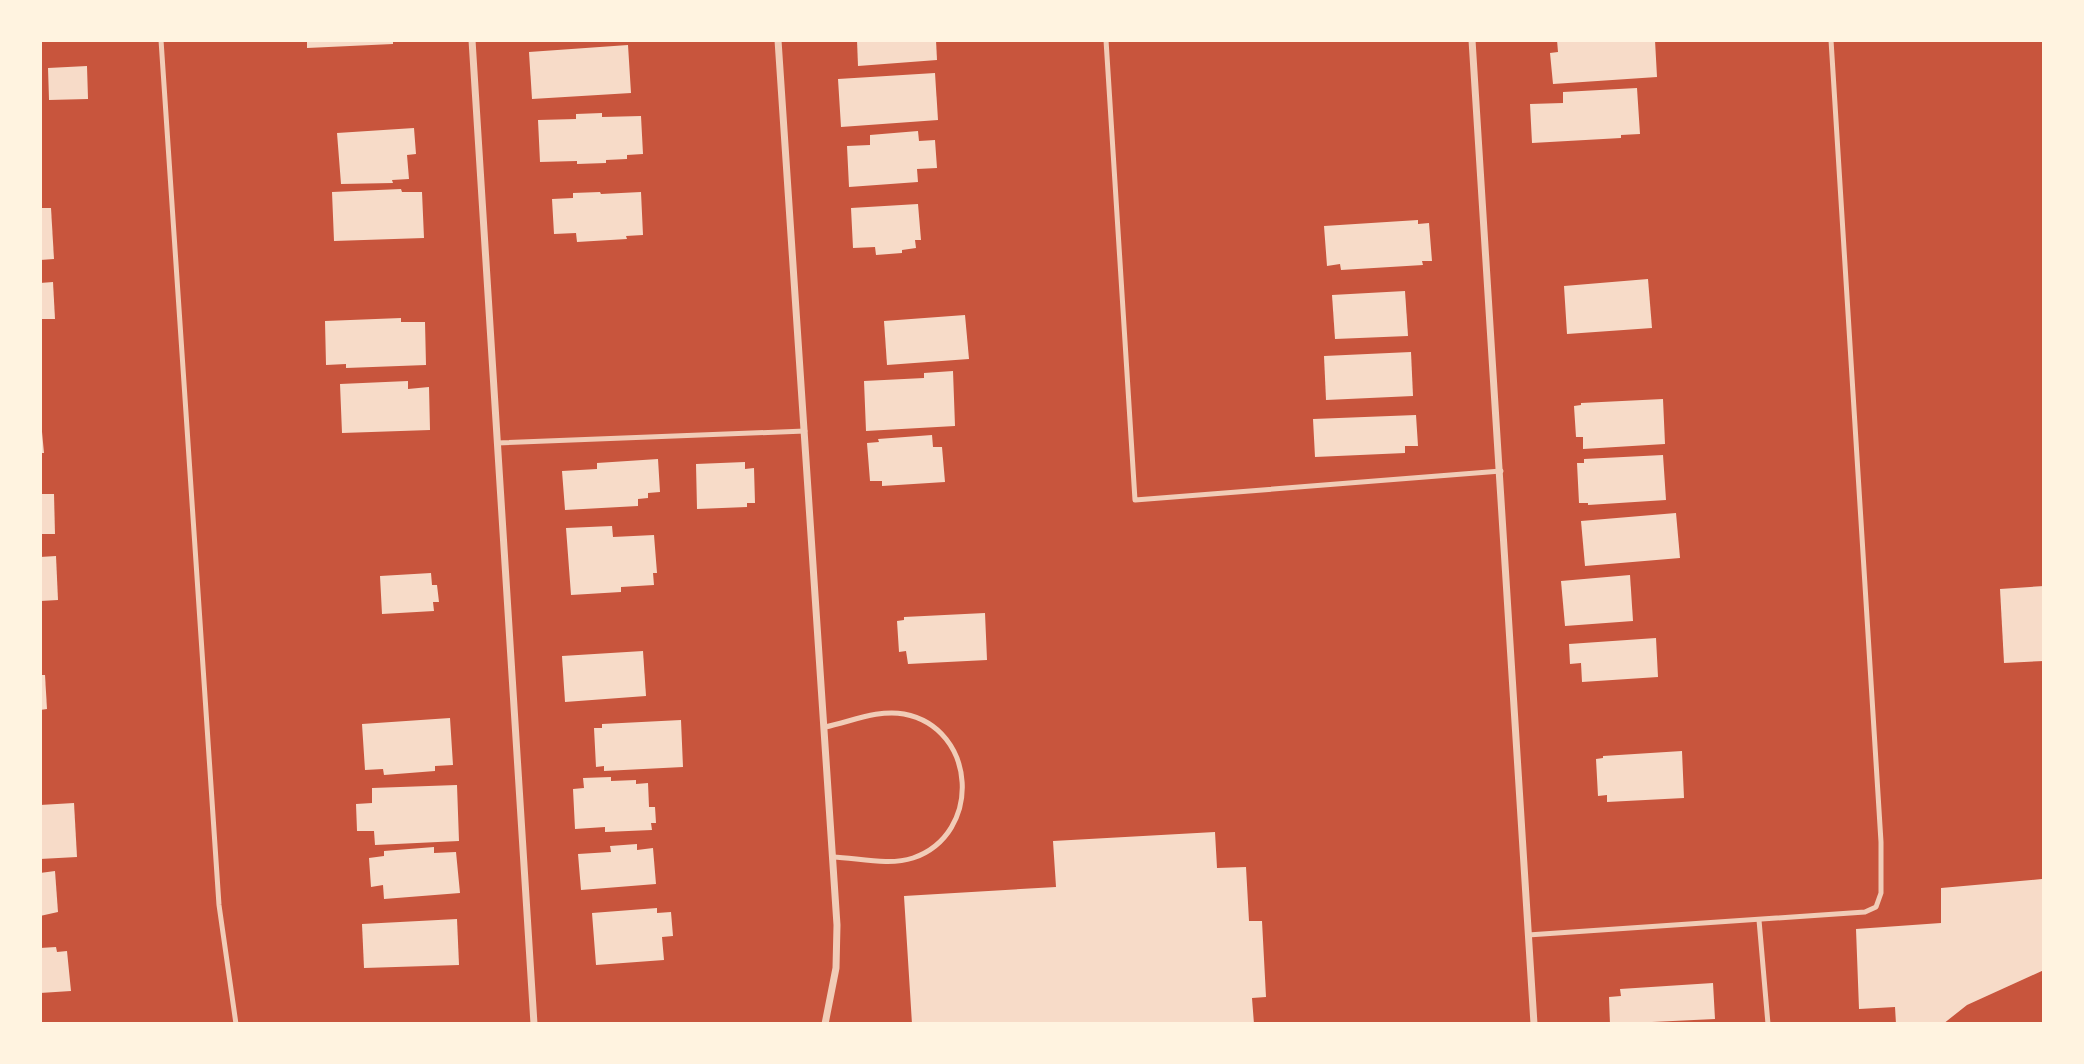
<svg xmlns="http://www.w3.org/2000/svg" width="2084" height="1064" font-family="'DM Sans',sans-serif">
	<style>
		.building { fill: #f7dbc8 }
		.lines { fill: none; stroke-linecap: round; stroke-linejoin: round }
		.service { stroke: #f1ccb7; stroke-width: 5 }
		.minor { stroke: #f1ccb7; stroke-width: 7 }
	</style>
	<rect width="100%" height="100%" fill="#c8553d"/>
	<!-- building -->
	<g class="building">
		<path d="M307 40H393V44L307 48Z"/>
		<path d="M857 40H936L937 60 858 66Z"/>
		<path d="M1557 40H1655L1657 77 1553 84 1550 53 1558 52Z"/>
		<path d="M628 45 631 93 532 99 529 52Z"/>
		<path d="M87 66 88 99 49 100 48 68Z"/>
		<path d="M935 73 938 120 841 127 838 79Z"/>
		<path d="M1637 88 1640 134 1621 135V138L1532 143 1530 104 1563 103V92Z"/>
		<path d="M602 113V117L641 116 643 154 627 155V159L606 160V163L577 164V161L540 162 538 120 576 119V114Z"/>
		<path d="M414 128 416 154 407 155 409 179 392 180 393 183 341 184 337 133Z"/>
		<path d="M918 131 919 141 935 140 937 168 917 169 918 182 849 187 847 146 870 145V135Z"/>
		<path d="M401 189 402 192H422L424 238 334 241 332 192Z"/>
		<path d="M600 192 601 194 641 192 643 235 626 236 627 239 577 242 576 233 554 234 552 199 573 198V193Z"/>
		<path d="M918 204 921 240H915L916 248 902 250V253L876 255 875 247 853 248 851 208Z"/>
		<path d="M40 208H51L54 259 40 260Z"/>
		<path d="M1418 220V224L1429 223 1432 261H1422L1423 265 1341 270 1340 264 1327 266 1324 226Z"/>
		<path d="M1648 279 1652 328 1567 334 1564 286Z"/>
		<path d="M53 282 55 319H40V283Z"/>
		<path d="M1405 291 1408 336 1335 339 1332 295Z"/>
		<path d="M965 315 969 359 887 365 884 321Z"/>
		<path d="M401 318V322H425L426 365 346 368V364L326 365 325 321Z"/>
		<path d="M1411 352 1413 396 1326 400 1324 356Z"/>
		<path d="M953 371 955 426 866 431 864 381 924 378V373Z"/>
		<path d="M408 381V389L429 387 430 430 342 433 340 384Z"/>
		<path d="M1663 399 1665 444 1583 449V437H1576L1574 406 1581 405V403Z"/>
		<path d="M1416 415 1418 446H1405V453L1315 457 1313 419Z"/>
		<path d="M42 432 44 453H40V433Z"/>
		<path d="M932 435 933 447H942L945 482 882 486V481H870L867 443 879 442 878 439Z"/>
		<path d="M1663 455 1666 500 1588 505V503H1579L1577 463H1584V459Z"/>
		<path d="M658 459 660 492 648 493V498L638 499V506L565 510 562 471 597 469V463Z"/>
		<path d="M745 462V469L754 468 755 503H747V507L697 509 696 464Z"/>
		<path d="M40 494H54L55 534H40Z"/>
		<path d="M1676 513 1680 558 1585 566 1581 521Z"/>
		<path d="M612 526 613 537 654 535 657 573H653L654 585 621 587V592L571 595 566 528Z"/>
		<path d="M56 556 58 600 40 601V557Z"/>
		<path d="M431 573 432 585H437L439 602H433L434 611 382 614 380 576Z"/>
		<path d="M1630 575 1633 621 1565 626 1561 581Z"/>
		<path d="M2044 586V661L2004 663 2000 589Z"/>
		<path d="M985 613 987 660 908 664 906 651 899 652 897 621 904 620V617Z"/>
		<path d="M1656 638 1658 677 1582 682 1581 663 1570 664 1569 644Z"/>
		<path d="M643 651 646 696 565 702 562 656Z"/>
		<path d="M40 675H45L47 709 40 710Z"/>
		<path d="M450 718 453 765 435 766V771L384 775 383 769 365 770 362 724Z"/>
		<path d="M681 720 683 767 604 771V766L596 767 594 728H602V724Z"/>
		<path d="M1682 751 1684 798 1607 802V795L1598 796 1596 759 1603 758V756Z"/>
		<path d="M611 777V781L636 780V784L648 783 649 807H655L656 823H651L652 830 605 832V827L575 829 573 789 584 788 583 778Z"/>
		<path d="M457 785 459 841 375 845 374 831H357L356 804 372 803V788Z"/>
		<path d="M74 803 77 857 40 859V805Z"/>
		<path d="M1215 832 1217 868 1246 867 1249 921H1262L1266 997 1252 998 1254 1024H912L904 896 1056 887 1053 841Z"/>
		<path d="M637 844V850L653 848 656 884 581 890 578 854 611 852 610 846Z"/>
		<path d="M434 847V853L456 852 460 893 384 899 383 885 371 887 369 858 384 856V851Z"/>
		<path d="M55 871 58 912 40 916V873Z"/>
		<path d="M2042 879 2044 970 1967 1005 1943 1024H1896L1895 1007 1859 1009 1856 929 1941 923V888Z"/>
		<path d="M657 908V913L671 912 673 936 662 937 664 960 596 965 592 913Z"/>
		<path d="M457 919 459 965 364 968 362 924Z"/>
		<path d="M56 947 57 952 67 951 71 991 40 993V948Z"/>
		<path d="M1713 983 1715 1019 1610 1024 1609 997 1621 996 1620 989Z"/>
	</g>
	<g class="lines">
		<!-- service -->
		<g class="service">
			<path d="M161 40 219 905 236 1024"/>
			<path d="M1106 40 1135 500 1501 471"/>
			<path d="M497 443 805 431"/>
			<path d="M825 727C850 722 878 709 904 714 977 728 983 834 913 858 889 866 858 858 833 857"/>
			<path d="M1759 920 1768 1024"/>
			<path d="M1528 935 1865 912 1876 907 1881 893V842L1831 40"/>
		</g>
		<!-- minor -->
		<g class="minor">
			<path d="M472 40 534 1024"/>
			<path d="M778 40 837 925 836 968 825 1024"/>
			<path d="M1472 40 1534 1024"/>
		</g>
	</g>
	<!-- border -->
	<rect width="2084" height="1064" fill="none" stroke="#fff3e0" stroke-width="84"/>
</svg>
